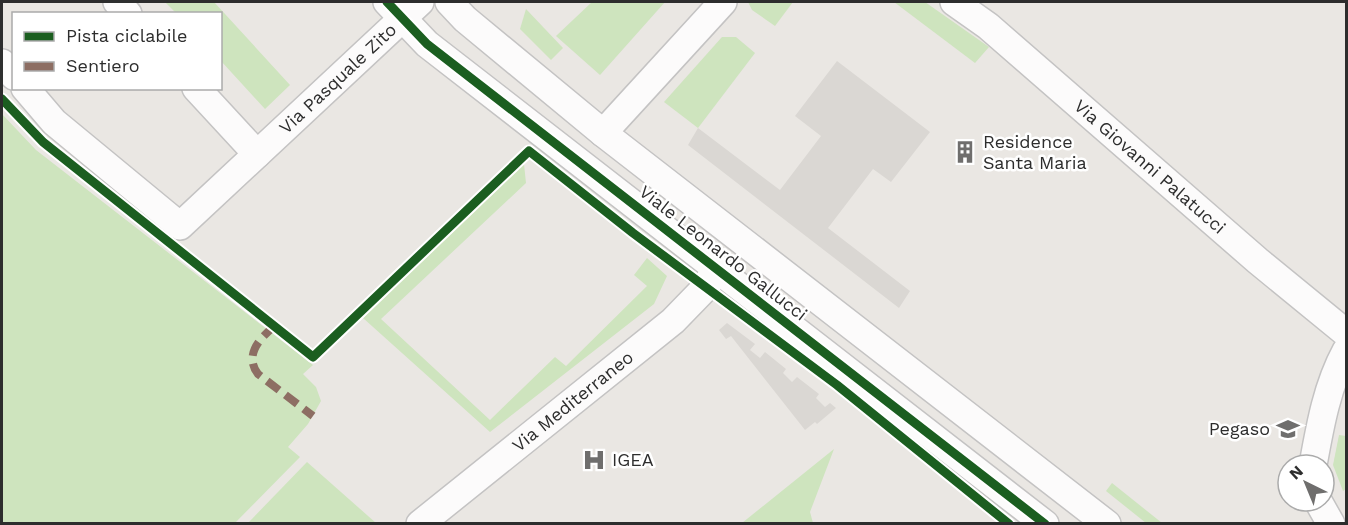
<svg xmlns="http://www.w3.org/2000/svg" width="1348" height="525" font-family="'Work Sans',sans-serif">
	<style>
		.green { fill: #cee4be }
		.plaza { fill: #dad7d3 }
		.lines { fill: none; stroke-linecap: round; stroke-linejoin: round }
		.minor-casing { stroke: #c4c3c3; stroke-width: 30 }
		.minor { stroke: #fcfbfb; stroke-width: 27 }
		.quiet { stroke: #8d6e63; stroke-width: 8; stroke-dasharray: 15 8; stroke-linecap: butt }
		.cycleway-casing { stroke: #fff; stroke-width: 13 }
		.cycleway { stroke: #1b5e20; stroke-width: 9 }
		.labels { text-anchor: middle; stroke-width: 5; stroke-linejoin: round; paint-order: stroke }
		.street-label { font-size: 18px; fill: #2d2d2d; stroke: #fff }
		.poi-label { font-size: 18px; fill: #2d2d2d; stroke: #fff; text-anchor: start }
	</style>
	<rect width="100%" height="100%" fill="#eae7e3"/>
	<!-- green -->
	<g class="green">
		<path d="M165 2H214L290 85 265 109 221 61 220 14 176 13Z"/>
		<path d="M592 2H665L600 75 556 36Z"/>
		<path d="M748 2H793L775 26 752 10Z"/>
		<path d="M894 2H925L989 47 975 63Z"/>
		<path d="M526 9 563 48 551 60 520 29Z"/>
		<path d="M722 37H736L755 53 698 128 664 102Z"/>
		<path d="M2 114 36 150 313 365 303 374 316 387 321 401 308 424 288 447 300 457 235 523H2Z"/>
		<path d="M524 164 526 183 381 319 490 420 555 357 566 366 647 286 634 275 647 258 667 276 654 304 490 432 363 318Z"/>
		<path d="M1339 435 1346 436V489L1343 491 1333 465Z"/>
		<path d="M834 449 810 512 813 523H742Z"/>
		<path d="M307 462 376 523H248Z"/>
		<path d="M1112 483 1162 523H1146L1106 491Z"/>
	</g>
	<!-- plaza -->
	<g class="plaza">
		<path d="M837 61 930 132 891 182 873 169 828 228 910 291 899 308 688 145 698 128 780 190 821 136 795 116Z"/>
		<path d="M727 323 755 344 750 350 760 358 765 352 786 369 783 373 792 382 797 377 819 394 816 398 825 407 830 403 836 408 817 424 815 422 805 430 731 336 726 339 719 330Z"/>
	</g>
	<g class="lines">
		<!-- minor casing -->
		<g class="minor-casing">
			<g id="minor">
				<path d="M117 2 128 14"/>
				<path d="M387 2 427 44 1045 524"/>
				<path d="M449 2 465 19 603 133 1107 524"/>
				<path id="s1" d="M954 2 988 26 1258 261 1346 333"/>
				<path d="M2 63 14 76"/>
				<path id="s2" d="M25 88 54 122 180 226 420 2"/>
				<path d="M196 88 257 154"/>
				<path d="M603 133 723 2"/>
				<path d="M1313 465C1320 426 1327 386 1346 351"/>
				<path d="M1318 501 1331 524"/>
				<path id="s3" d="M420 524 673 321 707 286 715 267"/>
			</g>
		</g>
		<!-- minor -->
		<use href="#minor" class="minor"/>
		<!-- quiet -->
		<path class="quiet" d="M275 326C259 338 244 356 258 374L313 416"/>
		<!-- cycleway casing -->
		<g class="cycleway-casing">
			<g id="cycleway">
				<path d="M387 2 427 44 1045 524"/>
				<path d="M2 99 43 142 313 357 529 151 633 233 837 385 1009 524"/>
			</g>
		</g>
		<!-- cycleway -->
		<use href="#cycleway" class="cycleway"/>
	</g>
	<!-- icons -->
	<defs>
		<g id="building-bare" transform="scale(1.8)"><path d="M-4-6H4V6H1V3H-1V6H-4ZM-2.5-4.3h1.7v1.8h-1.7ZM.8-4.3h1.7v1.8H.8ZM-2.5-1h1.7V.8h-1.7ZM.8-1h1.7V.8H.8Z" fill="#6f6e6d" stroke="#fff" stroke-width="2.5" paint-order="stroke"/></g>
		<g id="school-bare" transform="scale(1.8)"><path d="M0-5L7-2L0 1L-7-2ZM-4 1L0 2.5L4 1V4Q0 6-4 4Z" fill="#6f6e6d" stroke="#fff" stroke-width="2.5" paint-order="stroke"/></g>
		<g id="hospital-bare" transform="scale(1.8)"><path d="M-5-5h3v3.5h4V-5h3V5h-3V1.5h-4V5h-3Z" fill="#6f6e6d" stroke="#fff" stroke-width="2.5" paint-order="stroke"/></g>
	</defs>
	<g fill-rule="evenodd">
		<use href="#building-bare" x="965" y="152"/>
		<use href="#school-bare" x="1288" y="429"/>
		<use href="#hospital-bare" x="594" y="460"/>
	</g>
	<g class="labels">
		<!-- street labels -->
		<g class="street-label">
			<text dy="6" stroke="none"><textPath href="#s2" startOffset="424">Via Pasquale Zito</textPath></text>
			<text dy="6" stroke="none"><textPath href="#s1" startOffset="256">Via Giovanni Palatucci</textPath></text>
			<text transform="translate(723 253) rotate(38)" y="6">Viale Leonardo Gallucci</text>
			<text dy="6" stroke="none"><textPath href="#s3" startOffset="196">Via Mediterraneo</textPath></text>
		</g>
		<!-- poi labels -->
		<g class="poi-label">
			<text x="983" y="148">Residence<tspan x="983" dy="21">Santa Maria</tspan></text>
			<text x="1270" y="435" text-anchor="end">Pegaso</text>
			<text x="612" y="466">IGEA</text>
		</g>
	</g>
	<!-- border -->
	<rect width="1348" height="525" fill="none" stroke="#2d2d2d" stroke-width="6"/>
	<!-- legend -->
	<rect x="12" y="12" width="210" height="78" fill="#ffffff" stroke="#ababab" stroke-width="1.5"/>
	<rect x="24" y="32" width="30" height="9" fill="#1b5e20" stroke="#ababab" stroke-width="1.5"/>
	<text x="66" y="42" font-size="18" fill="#2d2d2d">Pista ciclabile</text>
	<rect x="24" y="62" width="30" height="9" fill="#8d6e63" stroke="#ababab" stroke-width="1.5"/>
	<text x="66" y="72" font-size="18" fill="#2d2d2d">Sentiero</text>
	<!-- north arrow -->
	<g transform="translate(1306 483) rotate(317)"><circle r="28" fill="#ffffff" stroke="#ababab" stroke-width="1.5"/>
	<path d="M0-4.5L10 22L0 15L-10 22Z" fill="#6f6e6d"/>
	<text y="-9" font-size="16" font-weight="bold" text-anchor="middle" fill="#2d2d2d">N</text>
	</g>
</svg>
